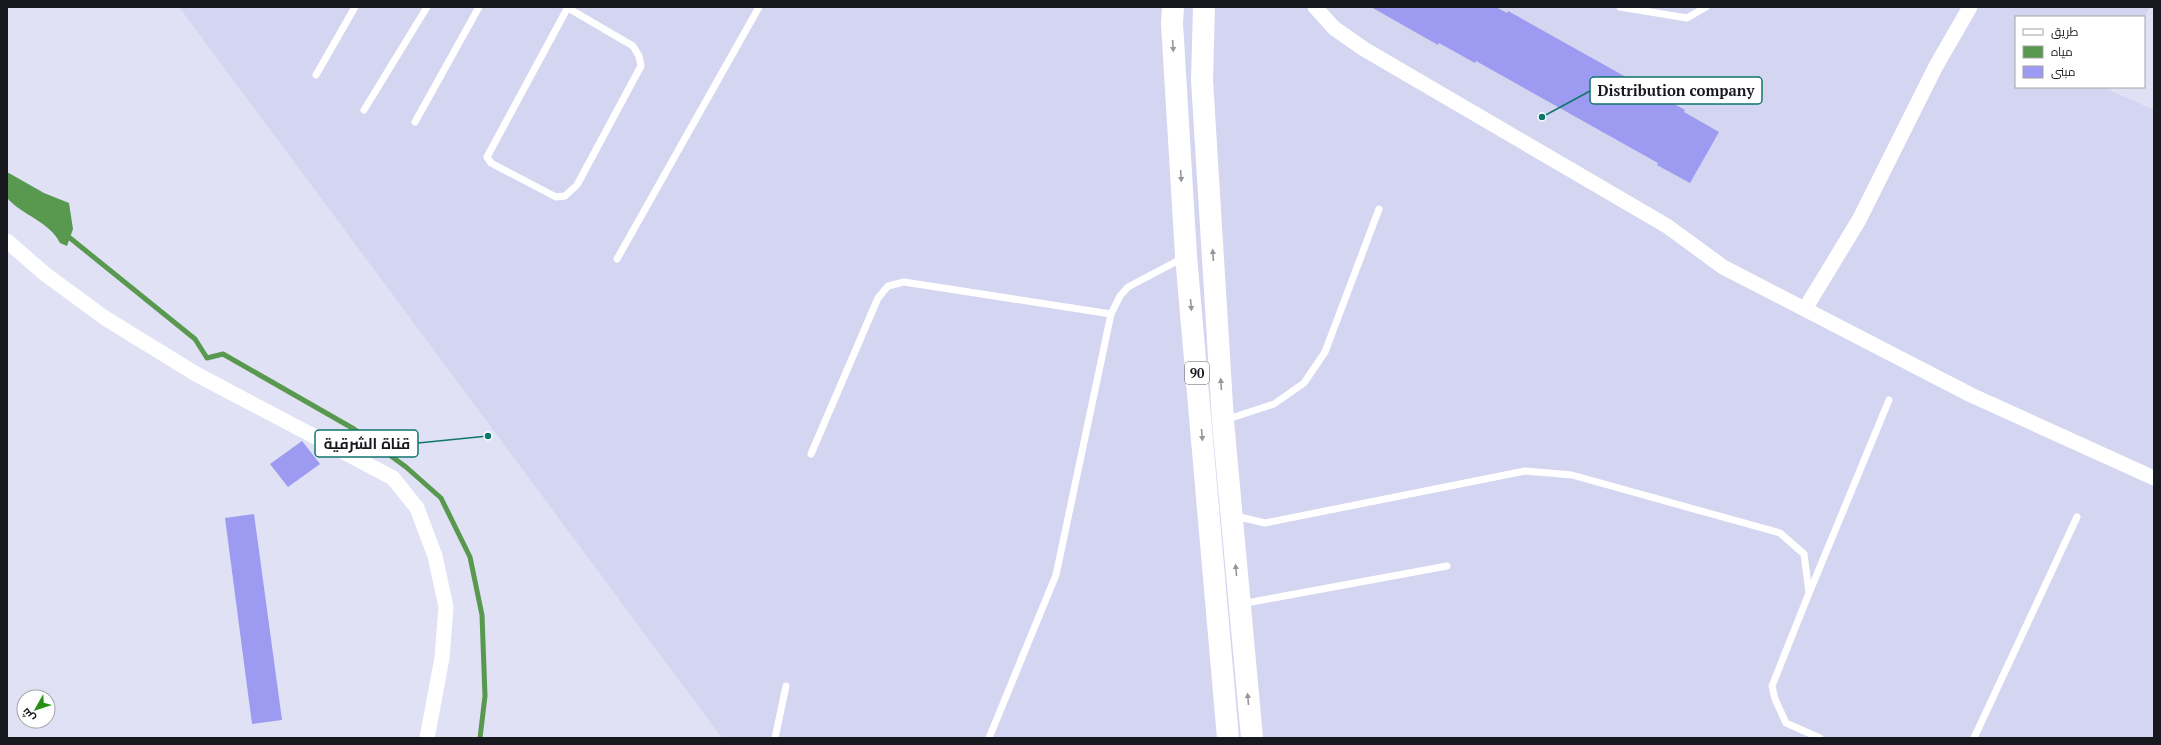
<svg xmlns="http://www.w3.org/2000/svg" width="2161" height="745" font-family="'PT Serif',Cairo,serif">
	<style>
		.built { fill: #d4d5f0 }
		.water { fill: #58994f }
		.lines { fill: none; stroke-linecap: round; stroke-linejoin: round }
		.stream { stroke: #58994f; stroke-width: 5 }
		.building { fill: #9c9af1 }
		.service { stroke: #fff; stroke-width: 7 }
		.minor { stroke: #fff; stroke-width: 15 }
		.trunk { stroke: #fff; stroke-width: 22 }
		.oneway { fill: #97979a }
		.labels { text-anchor: middle; stroke-width: 3; stroke-linejoin: round; paint-order: stroke }
		.shield { fill: #fff; stroke: #5d5d62; stroke-width: 1 }
		.shield-label { font-size: 13px; font-weight: bold; fill: #18181f }
		.leader { fill: none; stroke: #0f766e; stroke-width: 1.5 }
		.callout-dot { fill: #0f766e; stroke: #fff; stroke-width: 1.5 }
		.callout { fill: #fff; stroke: #0f766e; stroke-width: 1.5 }
		.callout-label { font-size: 15px; text-anchor: middle; font-weight: bold; fill: #18181f }
	</style>
	<rect width="100%" height="100%" fill="#e0e1f5"/>
	<!-- built -->
	<path class="built" d="M179 7H2150L2144 18 2016 17V87H2108L2107 89 2154 110V738H722Z"/>
	<!-- water -->
	<path class="water" d="M7 172 44 193 69 203 73 229 67 246 60 243C50 222 22 215 7 198Z"/>
	<g class="lines">
		<!-- stream -->
		<path class="stream" d="M70 238 195 339 207 358 223 354 354 429 406 467 441 498 470 557 482 615 485 696 480 738"/>
	</g>
	<!-- building -->
	<g class="building">
		<path d="M1371 7H1496L1507 13 1508 11 1685 110 1684 112 1719 132 1690 183 1657 165 1658 163 1476 61 1475 63 1439 43 1438 45Z"/>
		<path d="M302 441 320 464 288 487 270 464Z"/>
		<path d="M254 514 282 720 252 724 225 518Z"/>
	</g>
	<g class="lines">
		<!-- service -->
		<g class="service">
			<path d="M1620 7 1687 18 1706 7"/>
			<path d="M568 8 633 46 639 56 641 66 577 185 565 196 556 197 491 163 487 157 568 7"/>
			<path d="M316 75 355 7"/>
			<path d="M364 110 427 7"/>
			<path d="M415 122 479 7"/>
			<path d="M617 259 759 7"/>
			<path d="M1225 420 1274 404 1304 383 1325 352 1379 209"/>
			<path d="M811 454 878 298 888 286 904 282 1111 314"/>
			<path d="M1235 516 1265 523 1525 471 1572 475 1780 533 1804 554 1809 593 1772 686 1775 699 1786 723 1820 738"/>
			<path d="M1810 591 1889 400"/>
			<path d="M1241 604 1447 566"/>
			<path d="M775 738 786 686"/>
			<path d="M989 738 1056 575 1111 314 1120 296 1128 287 1183 258"/>
			<path d="M1974 738 2077 517"/>
		</g>
		<!-- minor -->
		<g class="minor">
			<path d="M1315 7 1334 28 1364 49 1667 226 1723 267 1971 395 2154 478"/>
			<path d="M7 241 45 274 105 318 196 374 393 478 417 508 435 556 446 607 442 658 427 738"/>
			<path d="M1805 309 1859 220 1936 66 1970 7"/>
		</g>
		<!-- trunk -->
		<g class="trunk">
			<path d="M1173 7 1172 23 1186 256 1228 738"/>
			<path d="M1204 7 1202 80 1223 421 1252 738"/>
		</g>
	</g>
	<!-- one-way arrows -->
	<defs><path id="oneway-solid" d="M-6-.8H1V-3.2L6.5 0L1 3.2V.8H-6Z"/></defs>
	<g class="oneway">
		<use href="#oneway-solid" transform="translate(1173 46) rotate(86)"/>
		<use href="#oneway-solid" transform="translate(1181 176) rotate(86)"/>
		<use href="#oneway-solid" transform="translate(1213 255) rotate(-94)"/>
		<use href="#oneway-solid" transform="translate(1191 305) rotate(85)"/>
		<use href="#oneway-solid" transform="translate(1221 384) rotate(-94)"/>
		<use href="#oneway-solid" transform="translate(1202 435) rotate(85)"/>
		<use href="#oneway-solid" transform="translate(1236 570) rotate(-95)"/>
		<use href="#oneway-solid" transform="translate(1248 699) rotate(-95)"/>
	</g>
	<g class="labels">
		<!-- shield labels -->
		<rect class="shield" x="1185" y="362" width="24" height="22" rx="3"/>
		<g class="shield-label">
			<text x="1197" y="378">90</text>
		</g>
	</g>
	<!-- callouts -->
	<path class="leader" d="M1542 117L1590 91M488 436L418 443"/>
	<g class="callout-dot">
		<circle cx="1542" cy="117" r="4"/>
		<circle cx="488" cy="436" r="4"/>
	</g>
	<g class="callout">
		<rect x="1590" y="77" width="172" height="27" rx="4"/>
		<rect x="315" y="430" width="103" height="27" rx="4"/>
	</g>
	<g class="callout-label">
		<text x="1676" y="96">Distribution company</text>
		<text x="367" y="449">قناة الشرقية</text>
	</g>
	<!-- border -->
	<rect width="2161" height="745" fill="none" stroke="#18181f" stroke-width="16"/>
	<!-- legend -->
	<rect x="2015" y="16" width="130" height="72" fill="#ffffff" stroke="#a3a3a5"/>
	<rect x="2023" y="29" width="20" height="6" fill="#ffffff" stroke="#a3a3a5"/>
	<text x="2051" y="36" font-size="12" fill="#18181f">طريق</text>
	<rect x="2023" y="46" width="20" height="12" fill="#58994f" stroke="#a3a3a5"/>
	<text x="2051" y="56" font-size="12" fill="#18181f">مياه</text>
	<rect x="2023" y="66" width="20" height="12" fill="#9c9af1" stroke="#a3a3a5"/>
	<text x="2051" y="76" font-size="12" fill="#18181f">مبنى</text>
	<!-- north arrow -->
	<g transform="translate(36 709) rotate(231)"><circle r="19" fill="#ffffff" stroke="#a3a3a5"/>
	<path d="M0-3L7 15L0 10L-7 15Z" fill="#279116"/>
	<text y="-6" font-size="11" font-weight="bold" text-anchor="middle" fill="#18181f">ش</text>
	</g>
</svg>
